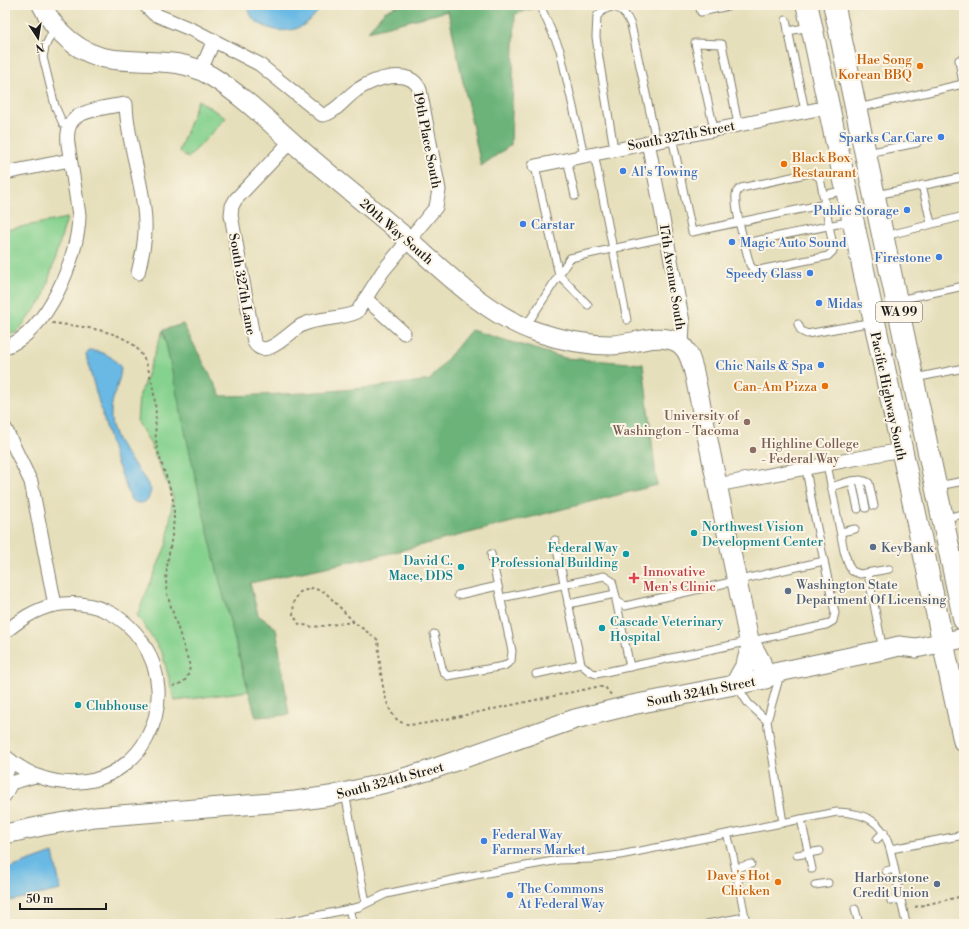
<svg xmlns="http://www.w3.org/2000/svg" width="969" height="929" font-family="'Libre Bodoni',serif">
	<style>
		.green { fill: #85d18e; stroke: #507655 }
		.forest { fill: #6cb379; stroke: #44684a }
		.water { fill: #69b9e4; stroke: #426a80 }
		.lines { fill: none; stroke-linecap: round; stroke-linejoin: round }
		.lane-casing { stroke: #817e6c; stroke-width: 9 }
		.street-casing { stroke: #817e6c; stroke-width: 15 }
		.secondary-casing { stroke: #817e6c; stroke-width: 21 }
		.primary-casing { stroke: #817e6c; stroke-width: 23 }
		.path { stroke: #817e6c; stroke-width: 2; stroke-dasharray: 3 3; stroke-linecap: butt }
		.lane { stroke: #fff; stroke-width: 7 }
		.street { stroke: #fff; stroke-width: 13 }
		.secondary { stroke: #fff; stroke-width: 19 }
		.primary { stroke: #fff; stroke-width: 21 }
		.food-dot { fill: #e8710a; stroke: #fcf5e5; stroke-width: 1.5 }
		.shop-dot { fill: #3f7fe0; stroke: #fcf5e5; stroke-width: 1.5 }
		.education-dot { fill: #8d6e63; stroke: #fcf5e5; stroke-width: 1.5 }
		.culture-dot { fill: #0f9aa8; stroke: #fcf5e5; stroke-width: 1.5 }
		.service-dot { fill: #5c6f8a; stroke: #fcf5e5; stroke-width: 1.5 }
		.health-dot { fill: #e0444e; stroke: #fcf5e5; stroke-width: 1.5 }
		.labels { text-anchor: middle; stroke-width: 4; stroke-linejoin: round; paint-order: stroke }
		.shield { fill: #fcf5e5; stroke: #5f5d58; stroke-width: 1 }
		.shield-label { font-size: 12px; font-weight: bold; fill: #1c1c1c }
		.food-label { font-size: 13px; fill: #c56008; stroke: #fcf5e5; text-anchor: end }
		.street-label { font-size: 13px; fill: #1c1c1c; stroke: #fcf5e5 }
		.shop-label { font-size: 13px; fill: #366cbe; stroke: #fcf5e5; text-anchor: start }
		.education-label { font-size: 13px; fill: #785e54; stroke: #fcf5e5; text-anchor: end }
		.culture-label { font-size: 13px; fill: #0d838f; stroke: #fcf5e5; text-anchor: start }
		.service-label { font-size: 13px; fill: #4e5e75; stroke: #fcf5e5; text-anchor: start }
		.health-label { font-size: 13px; fill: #be3a42; stroke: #fcf5e5; text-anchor: start }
	</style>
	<rect width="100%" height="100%" fill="#fcf5e5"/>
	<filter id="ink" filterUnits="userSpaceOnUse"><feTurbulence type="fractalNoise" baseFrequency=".025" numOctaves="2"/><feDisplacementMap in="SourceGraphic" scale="8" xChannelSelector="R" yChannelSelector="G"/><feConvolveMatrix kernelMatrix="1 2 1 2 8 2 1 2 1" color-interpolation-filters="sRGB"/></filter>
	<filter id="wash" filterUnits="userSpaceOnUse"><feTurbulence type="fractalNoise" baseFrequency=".012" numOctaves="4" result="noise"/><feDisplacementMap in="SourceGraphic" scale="16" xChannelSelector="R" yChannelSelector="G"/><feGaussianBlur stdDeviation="0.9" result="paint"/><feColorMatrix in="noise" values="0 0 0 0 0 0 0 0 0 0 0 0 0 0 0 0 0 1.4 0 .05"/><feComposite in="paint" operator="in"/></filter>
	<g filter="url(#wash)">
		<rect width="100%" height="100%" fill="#e6dfbb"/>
		<!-- green -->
		<g class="green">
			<path d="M198 100 226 118 188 158 179 151Z"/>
			<path d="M67 218 43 299 17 332 5 336V230Z"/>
			<path d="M163 330 241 665 249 691 175 701 162 653 137 615 167 543 173 497 150 443 137 421 139 397Z"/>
		</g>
		<!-- forest -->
		<g class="forest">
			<path d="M399 5H545L515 14 511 145 481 166 448 11 368 31 384 12Z"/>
			<path d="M183 324 221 396C291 395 360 390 430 380L471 330 565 358 643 364 657 485 387 554 250 583 258 615 276 628 289 715 256 717C219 590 191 459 163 330Z"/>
		</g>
		<!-- water -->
		<g class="water">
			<path d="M248 5H321C310 28 287 37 264 26 253 21 250 17 248 5Z"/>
			<path d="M89 351C103 351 113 356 121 368 120 384 111 397 111 413 109 443 139 465 151 490L148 500C141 504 138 504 131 500L114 455 88 364 86 355Z"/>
			<path d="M53 853 61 890 5 902V870Z"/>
		</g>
	</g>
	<g filter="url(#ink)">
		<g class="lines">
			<!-- lane casing -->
			<g class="lane-casing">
				<g id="lane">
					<path d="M699 5 701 12 733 5"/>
					<path d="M543 12 560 50 584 155"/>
					<path d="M786 20 805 111"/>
					<path d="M54 28 45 47 43 57 55 106 63 124 69 128"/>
					<path d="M788 31 810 27"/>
					<path d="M963 84 959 60 964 59"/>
					<path d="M858 108 963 84 964 89"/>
					<path d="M714 129 695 43 722 44 738 124"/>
					<path d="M672 137 692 232 825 204"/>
					<path d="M614 149 599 58 596 37 597 16C612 0 624 8 631 25L656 140"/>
					<path d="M594 153 627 320"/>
					<path d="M867 153 917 143"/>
					<path d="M567 159 575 196"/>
					<path d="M535 166 559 275 588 305"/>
					<path d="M810 173 814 174 820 178 833 246V251L828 256 759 270 753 269 750 265C746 249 734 210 736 195 736 192 738 190 741 188Z"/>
					<path d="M922 185 931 223"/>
					<path d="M823 195 846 190"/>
					<path d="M876 195 964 177"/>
					<path d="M885 236 964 216"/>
					<path d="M745 243 852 221"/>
					<path d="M899 300 964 286"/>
					<path d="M798 324 801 331 807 334 873 322"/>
					<path d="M526 326 570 258 667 237"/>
					<path d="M915 378 964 368"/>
					<path d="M827 464 844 551 849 566 852 571 860 574 889 569"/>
					<path d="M860 480 866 508"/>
					<path d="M852 482 858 509"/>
					<path d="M938 486 964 481"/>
					<path d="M831 487C842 484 860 476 869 483L874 506"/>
					<path d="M945 518 964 514"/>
					<path d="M841 532 855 529"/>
					<path d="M555 540 581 664 590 672 596 674 826 625 833 621 835 613 812 504 806 468"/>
					<path d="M868 574 883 650"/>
					<path d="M458 595 498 586"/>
					<path d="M501 598 604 576 612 581 617 601 625 606 824 561"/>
					<path d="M616 600 630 667"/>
					<path d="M568 604 615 594"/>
					<path d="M434 634 442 668 444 673 448 676 504 666 511 661 512 651 491 554"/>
					<path d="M536 674 581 664"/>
					<path d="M778 682 767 721 783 823"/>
					<path d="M737 686 748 703 767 721"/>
					<path d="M345 793 366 903"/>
					<path d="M801 819 812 869"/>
					<path d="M877 839 884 832"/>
					<path d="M891 849 964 835"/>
					<path d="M797 855 820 851"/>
					<path d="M736 868 751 864"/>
					<path d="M886 871 894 869"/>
					<path d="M815 885 828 883"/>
					<path d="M891 901 901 899"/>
					<path d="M349 909 353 924"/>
					<path d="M855 909 859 924"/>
					<path d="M278 924 359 907 386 894 476 875 559 860 591 859 620 855 837 812C885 813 888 837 896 876 899 892 903 908 906 924"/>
					<path d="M707 924 745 917 732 851 727 834"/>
				</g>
			</g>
			<!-- street casing -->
			<g class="street-casing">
				<g id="street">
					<path d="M145 5 154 14 195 31 259 64 322 115C335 114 346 97 357 90 373 79 411 66 420 90L439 190 436 207 383 271 357 312C340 320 318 317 302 325 290 331 265 362 254 342L231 215 232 206 236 199 291 141"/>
					<path d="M201 70 214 40"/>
					<path d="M648 142 683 322 682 346"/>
					<path d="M535 166 828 107"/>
					<path d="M5 173 70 160"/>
					<path d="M366 299 404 333"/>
					<path d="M5 347C47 334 79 256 79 215L68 144C67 136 68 125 74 119 82 110 113 106 126 104 127 144 144 182 145 222 146 239 142 256 138 273"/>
					<path d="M5 428 31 482 55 605"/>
					<path d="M717 485 901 450"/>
					<path d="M5 632C20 620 35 609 55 605 130 591 182 673 147 738 137 758 116 774 94 780 60 788 31 778 5 756"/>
					<path d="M5 777 11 761"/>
					<path d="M5 795 11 783 35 776"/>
				</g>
			</g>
			<!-- secondary casing -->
			<g class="secondary-casing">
				<g id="secondary">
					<path d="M42 5C55 32 80 55 111 59 145 64 179 56 211 76 240 94 265 118 291 141 330 176 372 208 412 243 449 276 489 316 537 332 561 340 586 345 611 345 632 345 657 332 677 342 688 348 691 361 694 372L749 640 761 662 765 679"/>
					<path d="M735 684 746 664 751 646"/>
					<path d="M5 834 42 826 95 817 295 801 330 796 390 782 427 771 575 719 632 705 765 679 774 673 883 650 899 646 916 648 964 638"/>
				</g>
			</g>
			<!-- primary casing -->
			<g class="primary-casing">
				<g id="primary">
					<path d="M807 5 964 741"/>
					<path d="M834 5 964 620"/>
				</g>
			</g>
			<!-- path -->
			<g class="path">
				<path d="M52 323C76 326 112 329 131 343 148 355 153 384 155 403 157 417 154 432 157 446 161 469 174 488 174 513 174 540 163 567 167 594L190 666C188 681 184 683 170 687"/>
				<path d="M354 622 313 627 299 624 293 614 294 601 300 592 312 588 325 592 354 622 378 640C380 660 381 716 403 723 411 726 420 724 428 723L596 687H605L612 696"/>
				<path d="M964 893 961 894 964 906"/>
				<path d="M915 907 959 897 961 894"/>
				<path d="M963 915 964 911"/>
			</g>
			<!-- lane -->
			<use href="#lane" class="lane"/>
			<!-- street -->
			<use href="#street" class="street"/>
			<!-- secondary -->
			<use href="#secondary" class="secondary"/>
			<!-- primary -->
			<use href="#primary" class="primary"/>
		</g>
	</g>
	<!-- markers -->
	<g class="food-dot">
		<circle cx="920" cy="66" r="4"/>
		<circle cx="784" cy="164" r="4"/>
		<circle cx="825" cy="386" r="4"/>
		<circle cx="778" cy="882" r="4"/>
	</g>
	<g class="shop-dot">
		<circle cx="941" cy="137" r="4"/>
		<circle cx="623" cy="171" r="4"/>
		<circle cx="907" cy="210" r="4"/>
		<circle cx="523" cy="224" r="4"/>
		<circle cx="732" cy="242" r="4"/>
		<circle cx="939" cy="257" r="4"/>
		<circle cx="810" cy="273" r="4"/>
		<circle cx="819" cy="303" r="4"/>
		<circle cx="821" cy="365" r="4"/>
		<circle cx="484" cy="841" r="4"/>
		<circle cx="510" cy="895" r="4"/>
	</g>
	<g class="education-dot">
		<circle cx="747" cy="422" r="4"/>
		<circle cx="753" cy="450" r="4"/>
	</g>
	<g class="culture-dot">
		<circle cx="694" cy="533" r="4"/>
		<circle cx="626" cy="554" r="4"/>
		<circle cx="461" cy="567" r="4"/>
		<circle cx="602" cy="628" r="4"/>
		<circle cx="78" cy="705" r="4"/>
	</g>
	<g class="service-dot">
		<circle cx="873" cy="547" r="4"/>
		<circle cx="788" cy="591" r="4"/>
		<circle cx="937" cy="884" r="4"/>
	</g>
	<path class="health-dot" d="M632 572h4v4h4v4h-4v4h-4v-4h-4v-4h4z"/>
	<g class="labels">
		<!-- shield labels -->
		<rect class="shield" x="876" y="302" width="46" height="20" rx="3"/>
		<g class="shield-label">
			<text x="899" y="316">WA 99</text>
		</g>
		<!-- food labels -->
		<g class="food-label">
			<text x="912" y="64">Hae Song<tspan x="912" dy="15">Korean BBQ</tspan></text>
			<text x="792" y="162" text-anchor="start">Black Box<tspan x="792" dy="15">Restaurant</tspan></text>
			<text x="817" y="391">Can-Am Pizza</text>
			<text x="770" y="880">Dave's Hot<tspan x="770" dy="15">Chicken</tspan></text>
		</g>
		<!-- street labels -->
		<g class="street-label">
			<text transform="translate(681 135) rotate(-11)" y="5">South 327th Street</text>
			<text transform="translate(428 140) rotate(79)" y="5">19th Place South</text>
			<text transform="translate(397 231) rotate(41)" y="5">20th Way South</text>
			<text transform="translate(673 277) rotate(81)" y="5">17th Avenue South</text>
			<text transform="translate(243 284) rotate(80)" y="5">South 327th Lane</text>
			<text transform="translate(889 396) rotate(78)" y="5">Pacific Highway South</text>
			<text transform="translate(701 691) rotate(-11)" y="5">South 324th Street</text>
			<text transform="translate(390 780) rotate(-15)" y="5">South 324th Street</text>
		</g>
		<!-- shop labels -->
		<g class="shop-label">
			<text x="933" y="142" text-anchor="end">Sparks Car Care</text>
			<text x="631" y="176">Al's Towing</text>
			<text x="899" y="215" text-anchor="end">Public Storage</text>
			<text x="531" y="229">Carstar</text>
			<text x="740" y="247">Magic Auto Sound</text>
			<text x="931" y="262" text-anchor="end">Firestone</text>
			<text x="802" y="278" text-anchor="end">Speedy Glass</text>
			<text x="827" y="308">Midas</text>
			<text x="813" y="370" text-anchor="end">Chic Nails &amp; Spa</text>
			<text x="492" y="839">Federal Way<tspan x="492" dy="15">Farmers Market</tspan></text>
			<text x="518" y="893">The Commons<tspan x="518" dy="15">At Federal Way</tspan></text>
		</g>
		<!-- education labels -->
		<g class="education-label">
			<text x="739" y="420">University of<tspan x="739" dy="15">Washington - Tacoma</tspan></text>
			<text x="761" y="448" text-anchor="start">Highline College<tspan x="761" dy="15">- Federal Way</tspan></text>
		</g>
		<!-- culture labels -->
		<g class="culture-label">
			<text x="702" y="531">Northwest Vision<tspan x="702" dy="15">Development Center</tspan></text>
			<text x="618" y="552" text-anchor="end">Federal Way<tspan x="618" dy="15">Professional Building</tspan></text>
			<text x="453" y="565" text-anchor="end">David C.<tspan x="453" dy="15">Mace, DDS</tspan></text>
			<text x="610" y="626">Cascade Veterinary<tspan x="610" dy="15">Hospital</tspan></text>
			<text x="86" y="710">Clubhouse</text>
		</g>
		<!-- service labels -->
		<g class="service-label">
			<text x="881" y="552">KeyBank</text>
			<text x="796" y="589">Washington State<tspan x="796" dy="15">Department Of Licensing</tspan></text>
			<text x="929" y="882" text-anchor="end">Harborstone<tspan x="929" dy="15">Credit Union</tspan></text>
		</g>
		<!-- health labels -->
		<g class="health-label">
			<text x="643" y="576">Innovative<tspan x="643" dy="15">Men's Clinic</tspan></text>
		</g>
	</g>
	<!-- margin -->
	<rect width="969" height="929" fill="none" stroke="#fcf5e5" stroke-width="20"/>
	<!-- north arrow -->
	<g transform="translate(38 38) rotate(168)" stroke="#fcf5e5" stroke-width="3" paint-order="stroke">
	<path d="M0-3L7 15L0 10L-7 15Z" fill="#1c1c1c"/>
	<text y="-6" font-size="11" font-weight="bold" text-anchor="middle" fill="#1c1c1c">N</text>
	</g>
	<!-- scale -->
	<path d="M20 903v6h86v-6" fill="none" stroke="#1c1c1c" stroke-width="2"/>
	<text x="26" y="903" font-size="12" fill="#1c1c1c" stroke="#fcf5e5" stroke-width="3" paint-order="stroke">50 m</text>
</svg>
